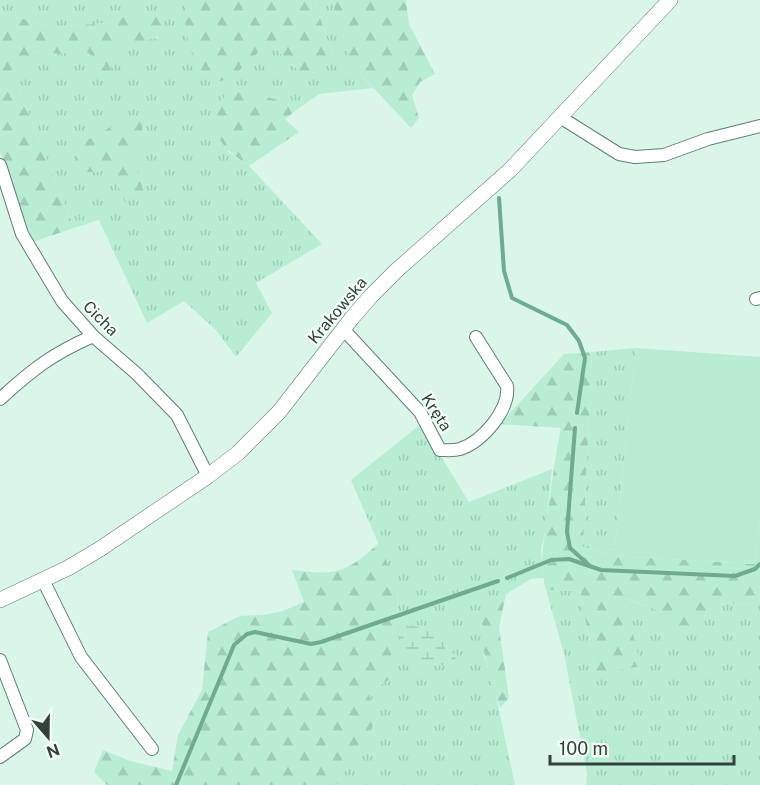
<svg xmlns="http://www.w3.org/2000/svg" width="760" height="785" font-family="'Public Sans',sans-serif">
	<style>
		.grass { fill: url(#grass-tufts) }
		.forest { fill: url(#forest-firs) }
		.wetland { fill: url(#wetland-marsh) }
		.pitch { fill: #b8edd4 }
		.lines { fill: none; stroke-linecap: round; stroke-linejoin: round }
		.stream { stroke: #6eab8f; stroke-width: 4 }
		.minor-casing { stroke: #647e72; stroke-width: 14 }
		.tertiary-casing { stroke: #647e72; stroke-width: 16 }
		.minor { stroke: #fff; stroke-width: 12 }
		.tertiary { stroke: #fff; stroke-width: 15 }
		.labels { text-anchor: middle; stroke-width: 4.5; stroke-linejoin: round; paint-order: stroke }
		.street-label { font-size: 16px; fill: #34403a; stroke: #f3fff9 }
	</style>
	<defs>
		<pattern id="grass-tufts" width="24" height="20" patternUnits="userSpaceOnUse" patternTransform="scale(1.5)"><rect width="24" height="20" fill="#b8edd4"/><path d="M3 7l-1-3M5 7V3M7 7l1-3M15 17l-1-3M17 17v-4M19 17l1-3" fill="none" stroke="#9fccb7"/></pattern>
		<pattern id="forest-firs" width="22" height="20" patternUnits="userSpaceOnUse" patternTransform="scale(1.5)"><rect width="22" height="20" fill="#b8edd4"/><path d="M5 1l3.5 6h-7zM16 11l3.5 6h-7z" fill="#9fccb7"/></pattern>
		<pattern id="wetland-marsh" width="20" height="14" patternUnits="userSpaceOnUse" patternTransform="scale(1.5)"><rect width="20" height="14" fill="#b8edd4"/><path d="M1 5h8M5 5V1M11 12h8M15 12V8" fill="none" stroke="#9fccb7"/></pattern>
	</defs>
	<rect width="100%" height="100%" fill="#d9f6e8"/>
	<!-- grass -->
	<g class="grass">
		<path d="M0 0H186L185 10 255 56 267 41 306 77 334 59 314 0H332L354 67 373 88 319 94 295 111 287 102 238 90 228 152 249 166 322 244 256 283 272 313 236 357 216 330 184 301 147 323 99 220 74 228 11 69 30 52 61 54 84 49 98 62 101 76 111 62 116 46 127 41 158 38 162 15 143 14 123 17 108 23 54 27 0 13Z"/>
		<path d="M636 348 614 556 583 547 592 352Z"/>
		<path d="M421 424 469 502 552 469 546 527 541 550 543 578 531 579 506 594 484 656 494 686 515 785H336L377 719 368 691 391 679V640L397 612 398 589 351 480Z"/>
		<path d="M546 590 580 591 596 675 623 598 663 612 704 617 714 604 760 603V785H586L587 773 564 654Z"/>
	</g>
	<!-- forest -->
	<g class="forest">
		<path d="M186 0H314L334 59 306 77 267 41 255 56 232 77 212 84C191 61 181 32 186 0Z"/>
		<path d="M332 0H406L409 24 435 74 420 82 412 95 419 118 411 128 354 67Z"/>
		<path d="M0 13 54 27 108 23 123 17 143 14H162L165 32C153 43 131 40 116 46L109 78 101 76 98 62 84 49 61 54 31 52V66L11 69 74 228 33 242 0 152Z"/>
		<path d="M238 90 287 102 295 111 285 119 299 132 249 166C219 145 208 134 223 98Z"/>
		<path d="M130 116 142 119V140L133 155 144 193 125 202 110 166 98 172H80L75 163 77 146Z"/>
		<path d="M592 352 583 547 614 556 754 564 760 517V603L714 604 694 629H669L663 612 624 598 641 666 596 675 580 591 546 590C539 564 543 550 546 525 551 493 554 461 561 428L500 424 564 354Z"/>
		<path d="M379 543 398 589 397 612 391 640V679L368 691 377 719 336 785H107L94 772 103 750 130 761 172 771 178 735 202 690 208 632 240 616 264 615 283 611 304 602 292 570C336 576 346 573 379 543Z"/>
		<path d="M506 594 499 627 509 698 500 708C494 685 472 631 487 610 491 604 500 599 506 594Z"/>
	</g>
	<!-- wetland -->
	<path class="wetland" d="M408 624 418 627 444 629 448 635 443 658 449 657 454 653 457 657 448 666 413 664 398 636Z"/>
	<!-- pitch -->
	<path class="pitch" d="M636 348 760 357V517L754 564 614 556Z"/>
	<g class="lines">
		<!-- stream -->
		<g class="stream">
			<path d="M499 198 504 271 512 298 567 325 579 341 585 358 577 413"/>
			<path d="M575 428 567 532 570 548 590 566"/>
			<path d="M507 578 551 560 569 559 601 570 735 576 755 569 760 564"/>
			<path d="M176 785 234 645 247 634 255 632 311 644 321 642 498 581"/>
		</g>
		<!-- minor casing -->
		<g class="minor-casing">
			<g id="minor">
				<path d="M560 117 619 154 635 157 664 155 708 139 760 126"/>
				<path d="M0 165 22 234 62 301 93 336 137 374 177 415 208 476"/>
				<path d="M756 299 760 298"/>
				<path d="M343 329 420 412 440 450C447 450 453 451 460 449 482 442 510 410 507 386L476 337"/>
				<path d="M0 399C33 369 52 354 93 336"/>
				<path d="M43 580 81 657 152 749"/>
				<path d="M0 660 27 730 25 739 0 757"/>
			</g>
		</g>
		<!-- tertiary casing -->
		<g class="tertiary-casing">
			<path id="tertiary" d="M0 600 68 568 100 549 208 476 238 453 279 412 352 318 370 297 397 270 510 170 670 0"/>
		</g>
		<!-- minor -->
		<use href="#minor" class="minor"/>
		<!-- tertiary -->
		<use href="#tertiary" class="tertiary"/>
	</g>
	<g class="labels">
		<!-- street labels -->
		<g class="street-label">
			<text transform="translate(337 310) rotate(-50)" y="6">Krakowska</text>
			<text transform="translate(101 318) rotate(45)" y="6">Cicha</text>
			<text transform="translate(437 412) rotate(57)" y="6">Kręta</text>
		</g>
	</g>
	<!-- north arrow -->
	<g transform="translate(48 737) rotate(160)" stroke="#f3fff9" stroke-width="4.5" paint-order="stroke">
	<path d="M0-4.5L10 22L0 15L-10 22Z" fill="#34403a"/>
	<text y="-9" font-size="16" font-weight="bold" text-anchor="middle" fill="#34403a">N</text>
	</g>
	<!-- scale -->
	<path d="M550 755v9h184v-9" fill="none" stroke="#34403a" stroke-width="3"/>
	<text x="559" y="755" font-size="18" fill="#34403a" stroke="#f3fff9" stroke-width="4.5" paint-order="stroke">100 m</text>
</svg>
